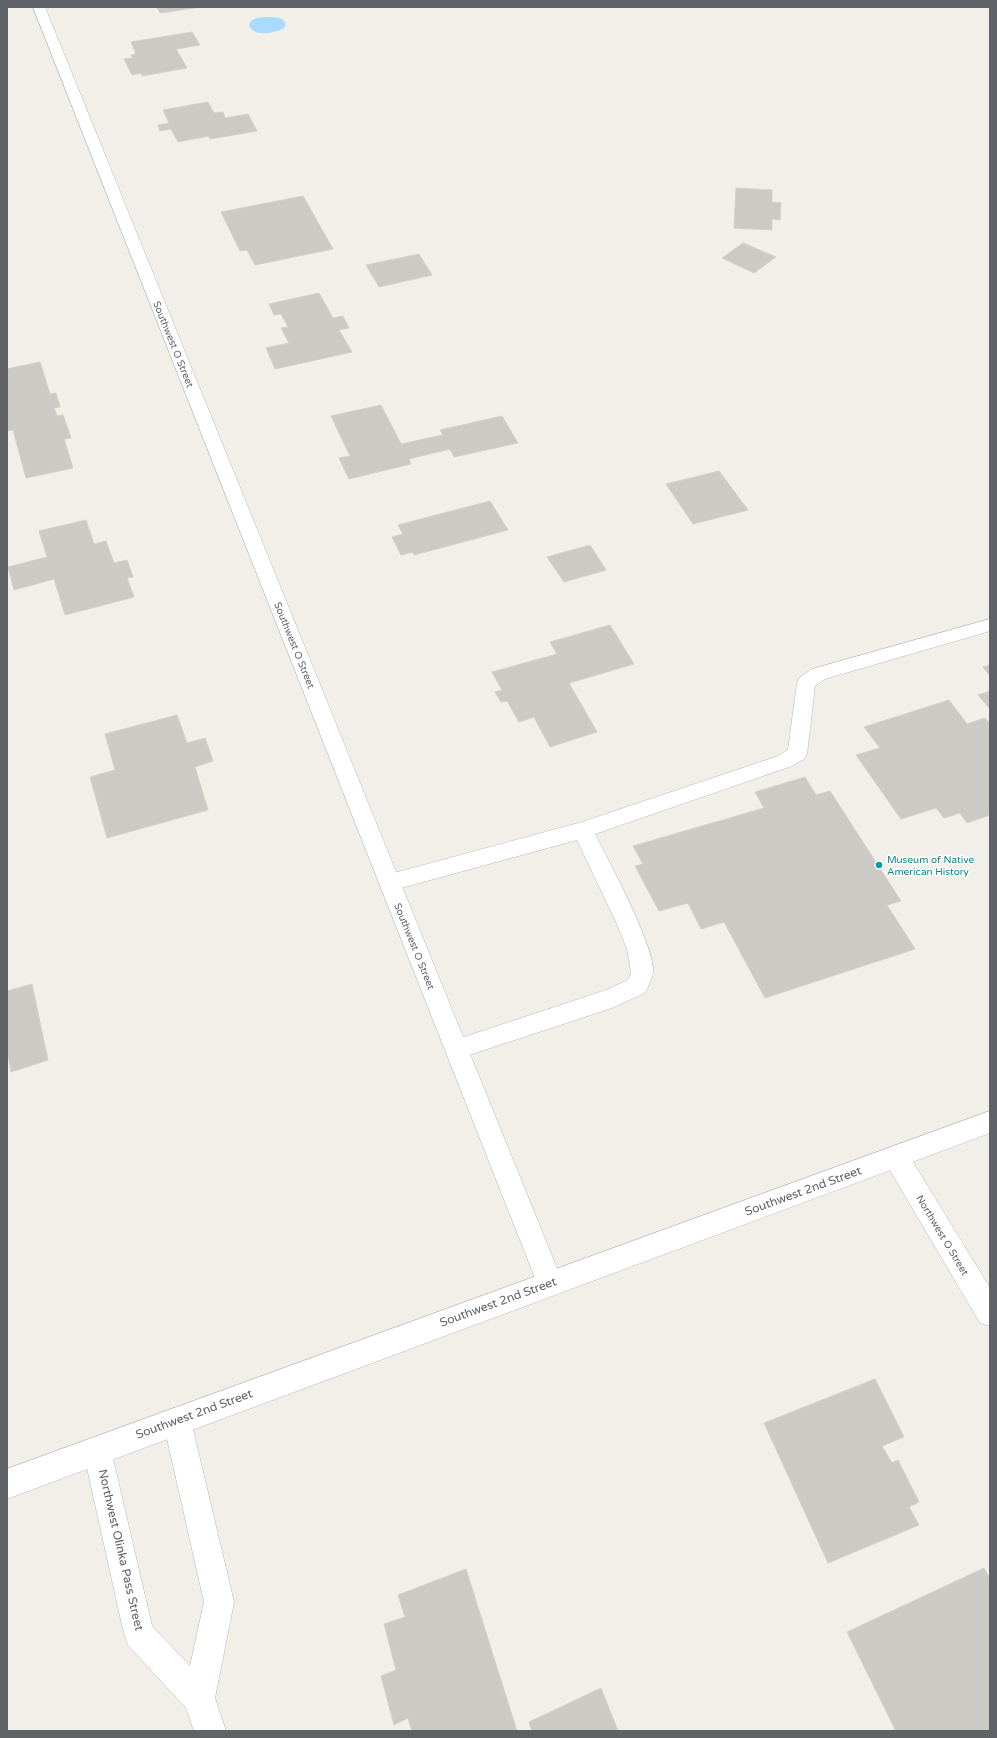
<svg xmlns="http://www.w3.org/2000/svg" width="997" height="1738" font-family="'Varela Round',sans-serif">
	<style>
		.water { fill: #aadaff }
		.building { fill: #cccac5; stroke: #d6d1c6 }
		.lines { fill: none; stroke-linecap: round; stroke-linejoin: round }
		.lane-casing { stroke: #b5b8bc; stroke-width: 1 }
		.street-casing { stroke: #b5b8bc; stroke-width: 1 }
		.secondary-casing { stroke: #b6babf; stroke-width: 1 }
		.lane { fill: #fff; fill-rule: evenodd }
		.street { fill: #fff; fill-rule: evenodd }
		.secondary { fill: #fff; fill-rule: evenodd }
		.culture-dot { fill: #0f9aa8; stroke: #fff; stroke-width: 1.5 }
		.labels { text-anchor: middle; stroke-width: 3; stroke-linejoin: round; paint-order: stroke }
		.street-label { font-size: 10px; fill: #5f6368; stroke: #fff }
		.culture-label { font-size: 10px; fill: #0d838f; stroke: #fff; text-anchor: start }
		.near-street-label { font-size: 12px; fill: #5f6368; stroke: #fff }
	</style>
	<rect width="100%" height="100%" fill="#f1efe8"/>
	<!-- water -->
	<path class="water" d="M265 17C272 17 283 16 286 24L284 28C275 33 254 38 249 25L251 21 257 18Z"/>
	<!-- building -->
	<g class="building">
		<path d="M157 7H201L160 13Z"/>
		<path d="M192 32 200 45 176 49 187 68 142 76 141 73 132 75 124 59 133 58 131 55 136 54 131 42Z"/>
		<path d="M208 102 214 113 223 112 225 118 248 114 257 131 210 139 209 136 178 142 171 129 160 131 158 125 169 123 163 110Z"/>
		<path d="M736 188 772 190V202L781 203 780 220 772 219V230L734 228Z"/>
		<path d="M303 196 333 249 255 265 247 250 240 251 221 212Z"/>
		<path d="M743 243 776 257 754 273 722 258Z"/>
		<path d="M419 254 432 275 379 287 366 265Z"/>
		<path d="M319 293 333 318 343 316 349 328 339 330 352 352 275 369 266 348 289 343 281 328 288 327 281 314 274 315 269 304Z"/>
		<path d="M40 362 50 394 56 393 60 407 54 408 57 416 63 415 71 438 64 439 73 468 26 478 13 430 7 431V369Z"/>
		<path d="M381 405 401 444 443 435 440 430 502 416 518 443 454 457 450 449 409 459 411 464 349 479 339 458 350 456 331 416Z"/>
		<path d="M719 471 748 510 693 524 666 484Z"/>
		<path d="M490 501 508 530 414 555 413 552 401 555 392 537 403 534 398 525Z"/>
		<path d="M86 520 94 544 106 541 114 563 127 560 133 577 127 578 134 597 65 615 54 579 14 590 8 567 47 557 39 531Z"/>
		<path d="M590 545 606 570 564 582 547 557Z"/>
		<path d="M610 625 634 664 569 683 597 732 550 747 534 717 519 722 507 701 501 702 495 692 502 690 492 672 557 654 550 642Z"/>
		<path d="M990 665V676L983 667Z"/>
		<path d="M990 691V709L978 695Z"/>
		<path d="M949 700 967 724 985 718 990 724V815L967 823 960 813 944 818 936 808 901 819 856 755 880 748 864 727Z"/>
		<path d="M177 715 187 743 205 738 213 761 195 767 208 810 107 838 90 777 115 770 105 734Z"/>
		<path d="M805 777 816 795 830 791 901 901 887 905 915 949 765 998 724 922 701 929 688 903 659 911 635 866 643 864 633 846 764 808 755 792Z"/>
		<path d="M32 984 48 1060 11 1072 7 1049V991Z"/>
		<path d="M875 1379 904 1437 882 1446 892 1463 898 1460 919 1502 909 1507 919 1525 828 1563 764 1423Z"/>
		<path d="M984 1568 990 1579V1731H896L847 1632Z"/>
		<path d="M466 1569 517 1731H412L408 1718 394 1725 381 1676 396 1670 384 1624 405 1617 398 1595Z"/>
		<path d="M601 1688 618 1731H532L529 1722Z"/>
	</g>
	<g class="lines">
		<!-- lane casing -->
		<g class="lane-casing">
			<path id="lane" d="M990 619V631L825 679 815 686 807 754 804 759 792 766 595 834C608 860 656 948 653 973 652 979 648 987 645 993L612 1008 457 1059 449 1056 446 1049 449 1042 606 990 628 980 631 972 627 949 616 922 577 840 390 891 383 888 379 882 383 876 582 822 778 756 788 750 797 683 799 678 812 669Z"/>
		</g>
		<!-- street casing -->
		<g class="street-casing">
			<g id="street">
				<path d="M33 7H45L563 1283 559 1292 550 1296 541 1292 537 1283Z"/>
				<path d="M896 1145 905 1149 990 1288V1326L980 1323 887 1165 883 1157 887 1149Z"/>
				<path d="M177 1407 187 1411 191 1421 234 1602 215 1698 226 1731H194L186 1708 128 1645 124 1634 83 1450 87 1440 97 1436 107 1440 111 1450 152 1626 190 1666 204 1602 163 1421 167 1411Z"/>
			</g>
		</g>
		<!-- secondary casing -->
		<g class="secondary-casing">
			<path id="secondary" d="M990 1111V1133L7 1499V1469Z"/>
		</g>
		<!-- lane -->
		<use href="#lane" class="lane"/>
		<!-- street -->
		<use href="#street" class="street"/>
		<!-- secondary -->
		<use href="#secondary" class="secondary"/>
	</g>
	<!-- markers -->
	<circle class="culture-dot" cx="879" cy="865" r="4"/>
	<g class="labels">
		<!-- street labels -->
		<g class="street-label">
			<text transform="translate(174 344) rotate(68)" y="4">Southwest O Street</text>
			<text transform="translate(295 645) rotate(68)" y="4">Southwest O Street</text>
			<text transform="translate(415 946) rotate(68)" y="4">Southwest O Street</text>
			<text transform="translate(943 1235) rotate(59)" y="4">Northwest O Street</text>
		</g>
		<!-- culture labels -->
		<g class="culture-label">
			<text x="887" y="863">Museum of Native<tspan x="887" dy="12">American History</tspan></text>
		</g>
		<!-- near-street labels -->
		<g class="near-street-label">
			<text transform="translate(803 1191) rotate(-20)" y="4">Southwest 2nd Street</text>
			<text transform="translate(498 1302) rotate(-20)" y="4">Southwest 2nd Street</text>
			<text transform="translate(194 1414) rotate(-20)" y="4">Southwest 2nd Street</text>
			<text transform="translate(121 1550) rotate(77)" y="4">Northwest Olinka Pass Street</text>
		</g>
	</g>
	<!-- border -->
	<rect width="997" height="1738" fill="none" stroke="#5f6368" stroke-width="16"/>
</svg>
